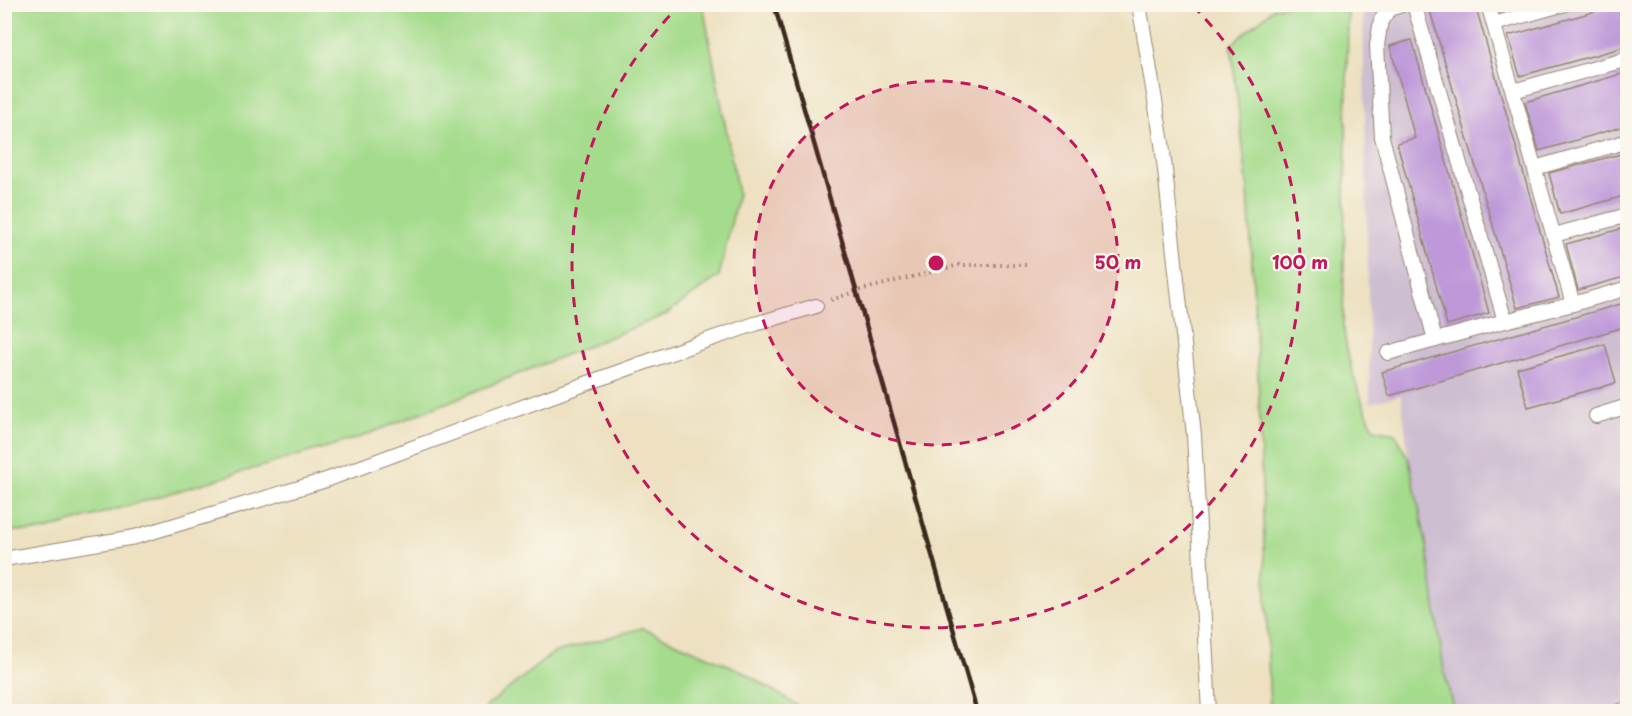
<svg xmlns="http://www.w3.org/2000/svg" width="1632" height="716" font-family="'Playpen Sans',sans-serif">
	<style>
		.industrial { fill: #cebed1 }
		.green { fill: #a4db8c; stroke: #708255; stroke-width: 1.5 }
		.building { fill: #be98d9 }
		.lines { fill: none; stroke-linecap: round; stroke-linejoin: round }
		.service-casing { stroke: #948670; stroke-width: 16 }
		.path { stroke: #948670; stroke-width: 4; stroke-dasharray: 1.5 4.5; stroke-linecap: butt }
		.service { stroke: #fff; stroke-width: 14 }
		.rail { stroke: #3b2a1e; stroke-width: 4.5 }
		.ring { fill: none; stroke: #c2185b; stroke-width: 3; stroke-dasharray: 10 8 }
		.centre { fill: #c2185b; stroke: #fbf7ec; stroke-width: 3 }
		.ring-label { font-size: 18px; text-anchor: middle; font-weight: bold; fill: #c2185b; stroke: #fbf7ec; stroke-width: 4.5; stroke-linejoin: round; paint-order: stroke }
	</style>
	<rect width="100%" height="100%" fill="#fbf7ec"/>
	<filter id="ink" filterUnits="userSpaceOnUse"><feTurbulence type="fractalNoise" baseFrequency=".0167" numOctaves="2"/><feDisplacementMap in="SourceGraphic" scale="12" xChannelSelector="R" yChannelSelector="G"/><feConvolveMatrix kernelMatrix="1 2 1 2 8 2 1 2 1" color-interpolation-filters="sRGB"/></filter>
	<filter id="wash" filterUnits="userSpaceOnUse"><feTurbulence type="fractalNoise" baseFrequency=".008" numOctaves="4" result="noise"/><feDisplacementMap in="SourceGraphic" scale="24" xChannelSelector="R" yChannelSelector="G"/><feGaussianBlur stdDeviation="1.35" result="paint"/><feColorMatrix in="noise" values="0 0 0 0 0 0 0 0 0 0 0 0 0 0 0 0 0 1.4 0 .05"/><feComposite in="paint" operator="in"/></filter>
	<g filter="url(#wash)">
		<rect width="100%" height="100%" fill="#ede1c1"/>
		<!-- industrial -->
		<path class="industrial" d="M1363 5H1627V711H1454L1444 671 1427 547 1409 460 1401 395 1370 403Z"/>
		<!-- green -->
		<g class="green">
			<path d="M1292 4 1325 5 1348 13 1343 326C1348 362 1358 396 1374 429L1395 433 1409 460 1427 547 1444 671 1454 711H1270L1258 374 1248 190 1231 45 1274 8Z"/>
			<path d="M4 5H703L738 194 719 276 665 315 361 437 42 531H5Z"/>
			<path d="M642 628 742 671 806 711H483L487 706 553 653Z"/>
		</g>
		<g id="blocks">
			<!-- building -->
			<g class="building">
				<path d="M1428 4H1475L1559 297 1517 308Z"/>
				<path d="M1621 4H1628V46L1520 76 1508 36Z"/>
				<path d="M1412 40 1489 313 1447 325 1397 143 1415 138 1390 46Z"/>
				<path d="M1628 72V125L1539 151 1525 102Z"/>
				<path d="M1628 152V195L1560 214 1549 173Z"/>
				<path d="M1628 227V276L1578 290 1566 244Z"/>
				<path d="M1628 302V326L1389 396 1382 372Z"/>
				<path d="M1605 344 1616 383 1528 407 1517 368Z"/>
			</g>
		</g>
	</g>
	<g filter="url(#ink)">
		<use href="#blocks" fill-opacity="0" stroke="#948670" stroke-width="1.5"/>
		<g class="lines">
			<!-- service casing -->
			<g class="service-casing">
				<g id="service">
					<path d="M1139 4 1162 143 1194 435 1209 712"/>
					<path d="M1404 4 1390 9 1381 20 1377 45 1382 137 1435 340"/>
					<path d="M1414 4 1505 321"/>
					<path d="M1488 4 1573 304 1628 288"/>
					<path d="M1494 24 1565 4"/>
					<path d="M1513 91 1628 59"/>
					<path d="M1535 168 1628 141"/>
					<path d="M1554 235 1628 215"/>
					<path d="M1388 353 1505 321 1573 304"/>
					<path d="M1596 416 1628 406"/>
					<path d="M4 559 135 537 326 480 552 396 696 344 755 324 816 306"/>
					<path d="M1618 712 1628 709"/>
				</g>
			</g>
			<!-- path -->
			<path class="path" d="M831 300 857 291 959 265H1029"/>
			<!-- service -->
			<use href="#service" class="service"/>
			<!-- rail -->
			<path class="rail" d="M774 4 977 712"/>
		</g>
	</g>
	<!-- distance rings -->
	<circle cx="936" cy="263" r="182" fill="#c2185b" fill-opacity=".12"/>
	<g class="ring">
		<circle cx="936" cy="263" r="182"/>
		<path d="M1193 6A364 364 0 1 1 679 6"/>
	</g>
	<circle cx="936" cy="263" r="9" class="centre"/>
	<g class="ring-label">
		<text x="1118" y="269">50 m</text>
		<text x="1300" y="269">100 m</text>
	</g>
	<!-- margin -->
	<rect width="1632" height="716" fill="none" stroke="#fbf7ec" stroke-width="24"/>
</svg>
